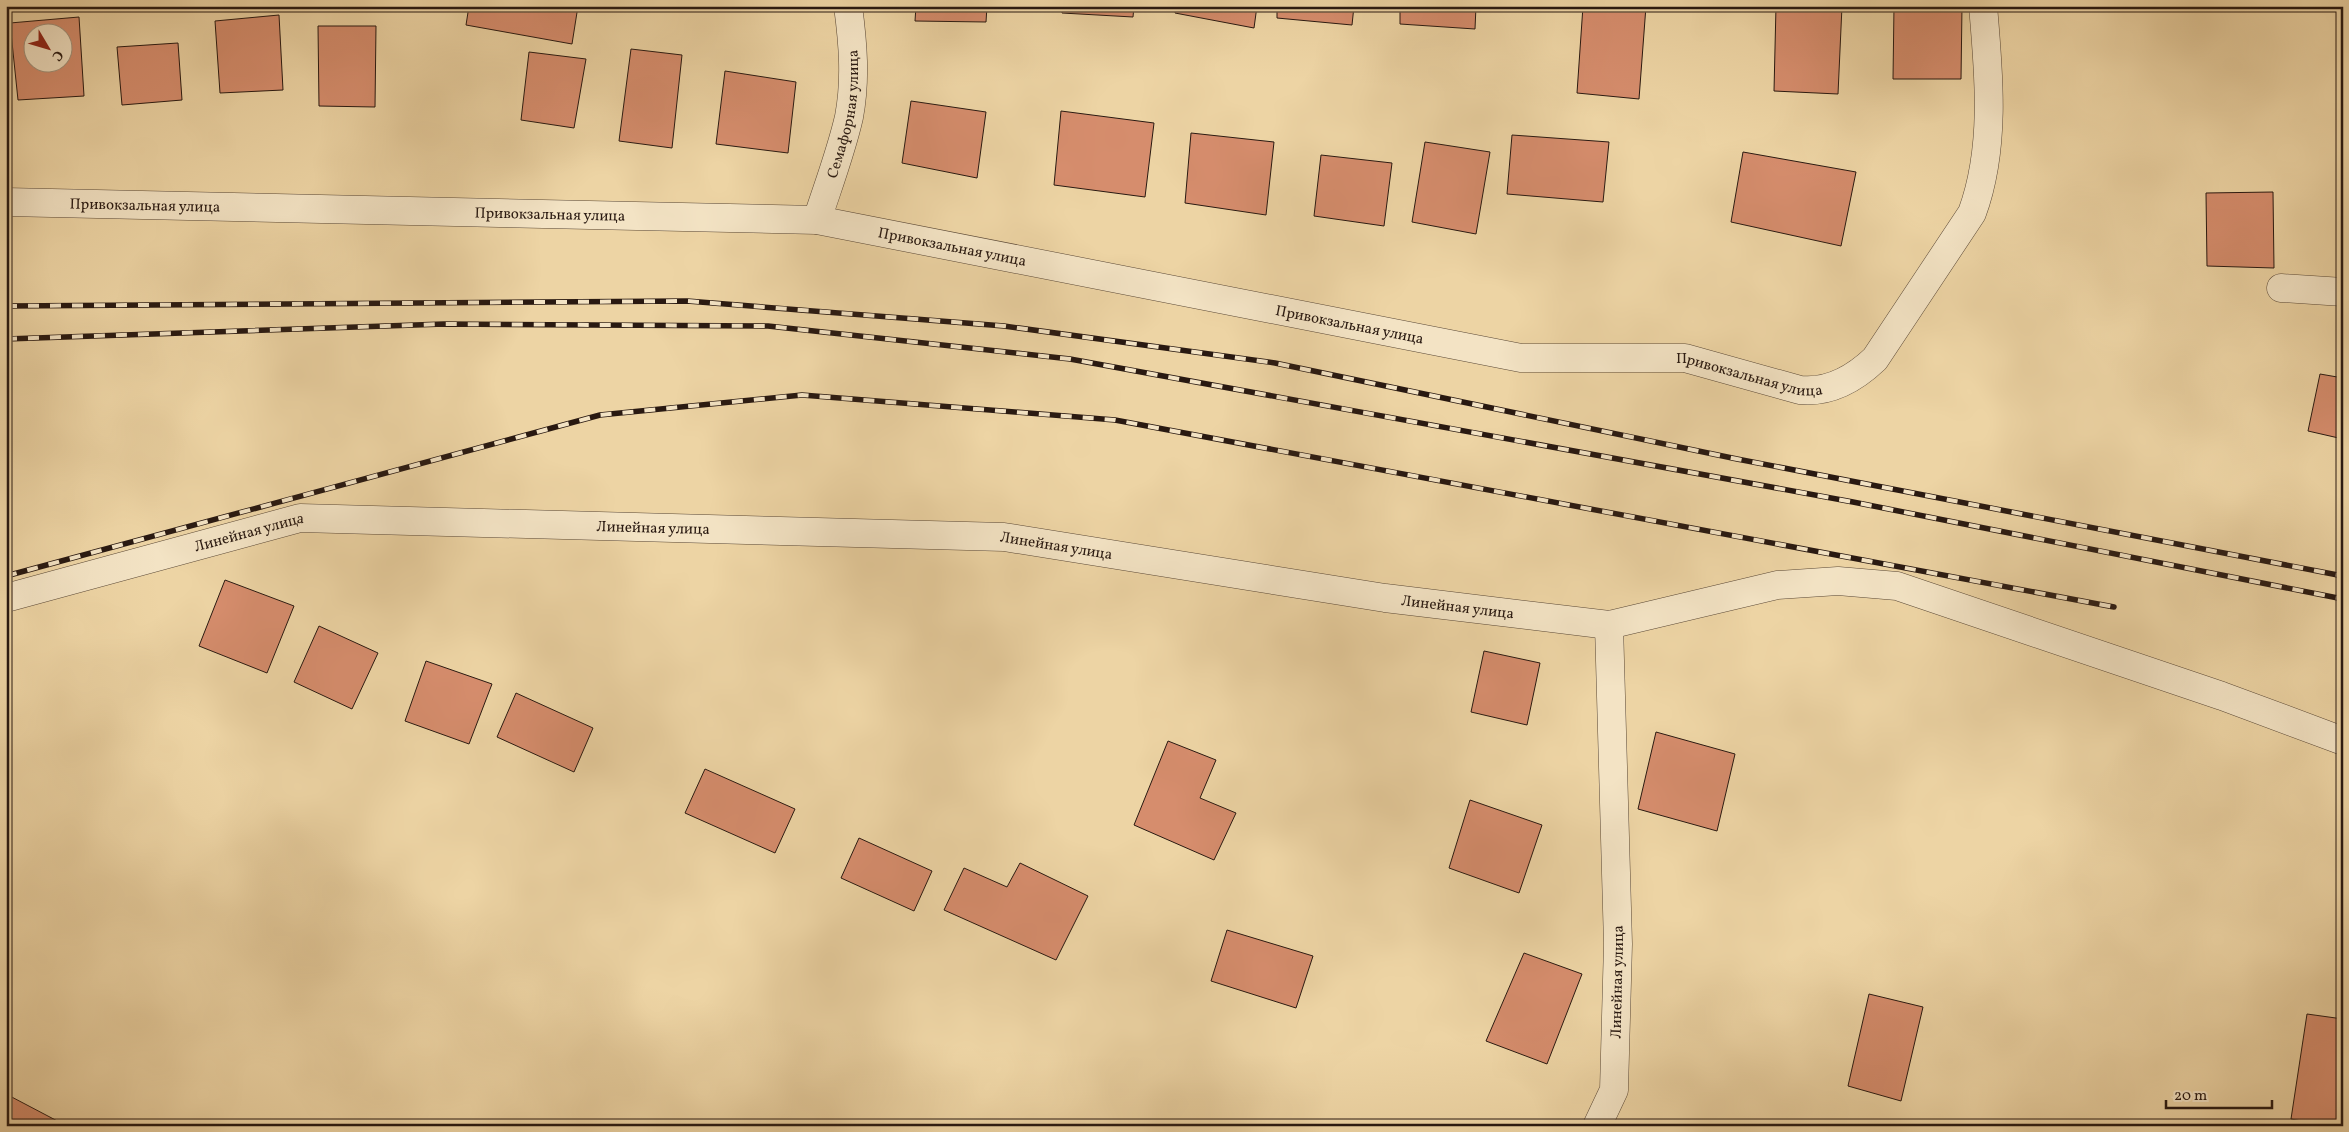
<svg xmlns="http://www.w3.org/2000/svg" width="2349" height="1132" font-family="Vollkorn,serif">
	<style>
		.building { fill: #d68d6d; stroke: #291911; fill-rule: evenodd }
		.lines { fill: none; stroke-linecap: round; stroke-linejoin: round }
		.street-casing { stroke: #5a4836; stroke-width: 29 }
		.street { stroke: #f3e3c4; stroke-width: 28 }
		.rail-casing { stroke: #291911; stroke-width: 5.5 }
		.rail { stroke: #f3e3c4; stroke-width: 4; stroke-dasharray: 11; stroke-linecap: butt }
		.labels { text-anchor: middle; stroke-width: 5; stroke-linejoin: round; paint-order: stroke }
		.street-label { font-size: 15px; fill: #291911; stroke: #f3e3c4 }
	</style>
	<rect width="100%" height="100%" fill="#edd4a4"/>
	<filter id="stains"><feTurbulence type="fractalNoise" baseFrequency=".004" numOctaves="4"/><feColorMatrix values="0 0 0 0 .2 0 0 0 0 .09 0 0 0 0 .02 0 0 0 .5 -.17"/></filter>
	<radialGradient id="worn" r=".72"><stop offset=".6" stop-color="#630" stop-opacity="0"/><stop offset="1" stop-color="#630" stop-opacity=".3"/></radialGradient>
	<!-- building -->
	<g class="building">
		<path d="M469 6H578L572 44 466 25Z"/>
		<path d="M916 6H987L986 22 915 21Z"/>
		<path d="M1062 6H1134L1133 17 1062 13Z"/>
		<path d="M1176 6H1257L1254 28 1175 13Z"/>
		<path d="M1277 6H1354L1352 25 1277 18Z"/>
		<path d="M1400 6H1476L1475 29 1400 24Z"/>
		<path d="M1583 6H1646L1639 99 1577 93Z"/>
		<path d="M1776 6H1842L1838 94 1774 91Z"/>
		<path d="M1894 6H1962L1961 79H1893Z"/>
		<path d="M279 15 283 90 220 93 215 21Z"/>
		<path d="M79 17 84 96 18 100 10 23ZM32 32H62V62H32Z"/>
		<path d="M318 26H376L375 107 319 106Z"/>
		<path d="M178 43 182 100 122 105 117 47Z"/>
		<path d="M631 49 682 55 672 148 619 141Z"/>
		<path d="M529 52 586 59 574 128 521 120Z"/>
		<path d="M725 71 796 82 788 153 716 144Z"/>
		<path d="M911 101 986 112 977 178 902 163Z"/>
		<path d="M1061 111 1154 123 1145 197 1054 185Z"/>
		<path d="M1191 133 1274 142 1266 215 1185 203Z"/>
		<path d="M1512 135 1609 142 1603 202 1507 194Z"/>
		<path d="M1425 142 1490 152 1476 234 1412 222Z"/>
		<path d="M1743 152 1856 172 1841 246 1731 222Z"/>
		<path d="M1321 155 1392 163 1384 226 1314 216Z"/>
		<path d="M2273 192 2274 268 2207 266 2206 193Z"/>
		<path d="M2320 374 2343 378V439L2308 431Z"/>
		<path d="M225 580 294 606 267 673 199 646Z"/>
		<path d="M319 626 378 653 352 709 294 682Z"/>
		<path d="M1484 651 1540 663 1527 725 1471 712Z"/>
		<path d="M426 661 492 684 469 744 405 721Z"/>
		<path d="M516 693 593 728 574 772 497 737Z"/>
		<path d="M1656 732 1735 754 1717 831 1638 809Z"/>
		<path d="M1168 741 1216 760 1200 798 1236 813 1214 860 1134 825Z"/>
		<path d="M705 769 795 809 775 853 685 813Z"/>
		<path d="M1470 800 1542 825 1519 893 1449 868Z"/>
		<path d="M859 838 932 871 914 911 841 878Z"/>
		<path d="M1020 863 1088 896 1056 960 944 910 964 868 1007 887Z"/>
		<path d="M1227 930 1313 956 1296 1008 1211 981Z"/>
		<path d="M1524 953 1582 974 1547 1064 1486 1041Z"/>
		<path d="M1869 994 1923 1007 1901 1101 1848 1086Z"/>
		<path d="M2307 1014 2343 1019V1126H2329L2291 1119Z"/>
		<path d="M6 1094 65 1125V1126H6Z"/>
	</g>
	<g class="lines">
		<!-- street casing -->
		<g class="street-casing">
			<g id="street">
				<path id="s1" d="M6 202 817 220 1521 358H1685L1800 390C1830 393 1854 379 1875 359L1972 213C1996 148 1989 74 1983 6"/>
				<path id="s2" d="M817 220C828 186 841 152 849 117 856 80 853 43 848 6"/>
				<path d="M2281 288 2343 292"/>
				<path id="s3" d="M6 598 300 518 1004 537 1385 598 1609 625 1777 585 1838 581 1897 586 2222 696 2343 741"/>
				<path id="s4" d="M1597 1126 1614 1090 1618 944 1609 625"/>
			</g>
		</g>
		<!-- street -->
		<use href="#street" class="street"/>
		<!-- rail casing -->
		<g class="rail-casing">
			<g id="rail">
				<path d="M6 306 687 301 1004 326 1275 363 1737 459 2343 576"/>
				<path d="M6 339 444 324 768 326 1070 359 1853 502 2343 599"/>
				<path d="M6 576 600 415 802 395 1115 420 2114 607"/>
			</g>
		</g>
		<!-- rail -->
		<use href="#rail" class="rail"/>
	</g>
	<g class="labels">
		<!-- street labels -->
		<g class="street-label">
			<text dy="5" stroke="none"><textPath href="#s2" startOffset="110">Семафорная улица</textPath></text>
			<text dy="5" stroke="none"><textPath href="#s1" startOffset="139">Привокзальная улица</textPath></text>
			<text dy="5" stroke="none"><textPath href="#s1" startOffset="544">Привокзальная улица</textPath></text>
			<text dy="5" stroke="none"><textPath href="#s1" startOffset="949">Привокзальная улица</textPath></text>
			<text dy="5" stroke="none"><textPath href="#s1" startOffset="1354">Привокзальная улица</textPath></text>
			<text dy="5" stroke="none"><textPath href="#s1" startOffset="1759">Привокзальная улица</textPath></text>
			<text dy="5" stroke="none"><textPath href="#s3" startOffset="658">Линейная улица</textPath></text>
			<text dy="5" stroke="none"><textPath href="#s3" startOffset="252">Линейная улица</textPath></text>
			<text dy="5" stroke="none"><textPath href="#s3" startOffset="1062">Линейная улица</textPath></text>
			<text dy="5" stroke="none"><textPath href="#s3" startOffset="1468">Линейная улица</textPath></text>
			<text dy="5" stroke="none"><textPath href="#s4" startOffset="148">Линейная улица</textPath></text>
		</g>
	</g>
	<!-- margin -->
	<rect width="2349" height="1132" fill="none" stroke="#edd4a4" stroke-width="25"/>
	<rect x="8" y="8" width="2334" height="1117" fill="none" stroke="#291911" stroke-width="2.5"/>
	<rect x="12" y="12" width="2324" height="1107" fill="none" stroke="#291911"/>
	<!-- north arrow -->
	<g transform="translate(48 48) rotate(128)"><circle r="24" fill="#f3e3c4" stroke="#a2927c"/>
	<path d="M0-4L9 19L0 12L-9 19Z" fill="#8f2418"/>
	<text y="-8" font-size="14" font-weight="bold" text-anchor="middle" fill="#291911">С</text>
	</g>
	<!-- scale -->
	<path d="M2166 1100v8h106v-8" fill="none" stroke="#291911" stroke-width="2.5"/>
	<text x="2174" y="1100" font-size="15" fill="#291911" stroke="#f3e3c4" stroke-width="4" paint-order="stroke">20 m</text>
	<rect width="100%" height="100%" filter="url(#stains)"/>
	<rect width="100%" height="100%" fill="url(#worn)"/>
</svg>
